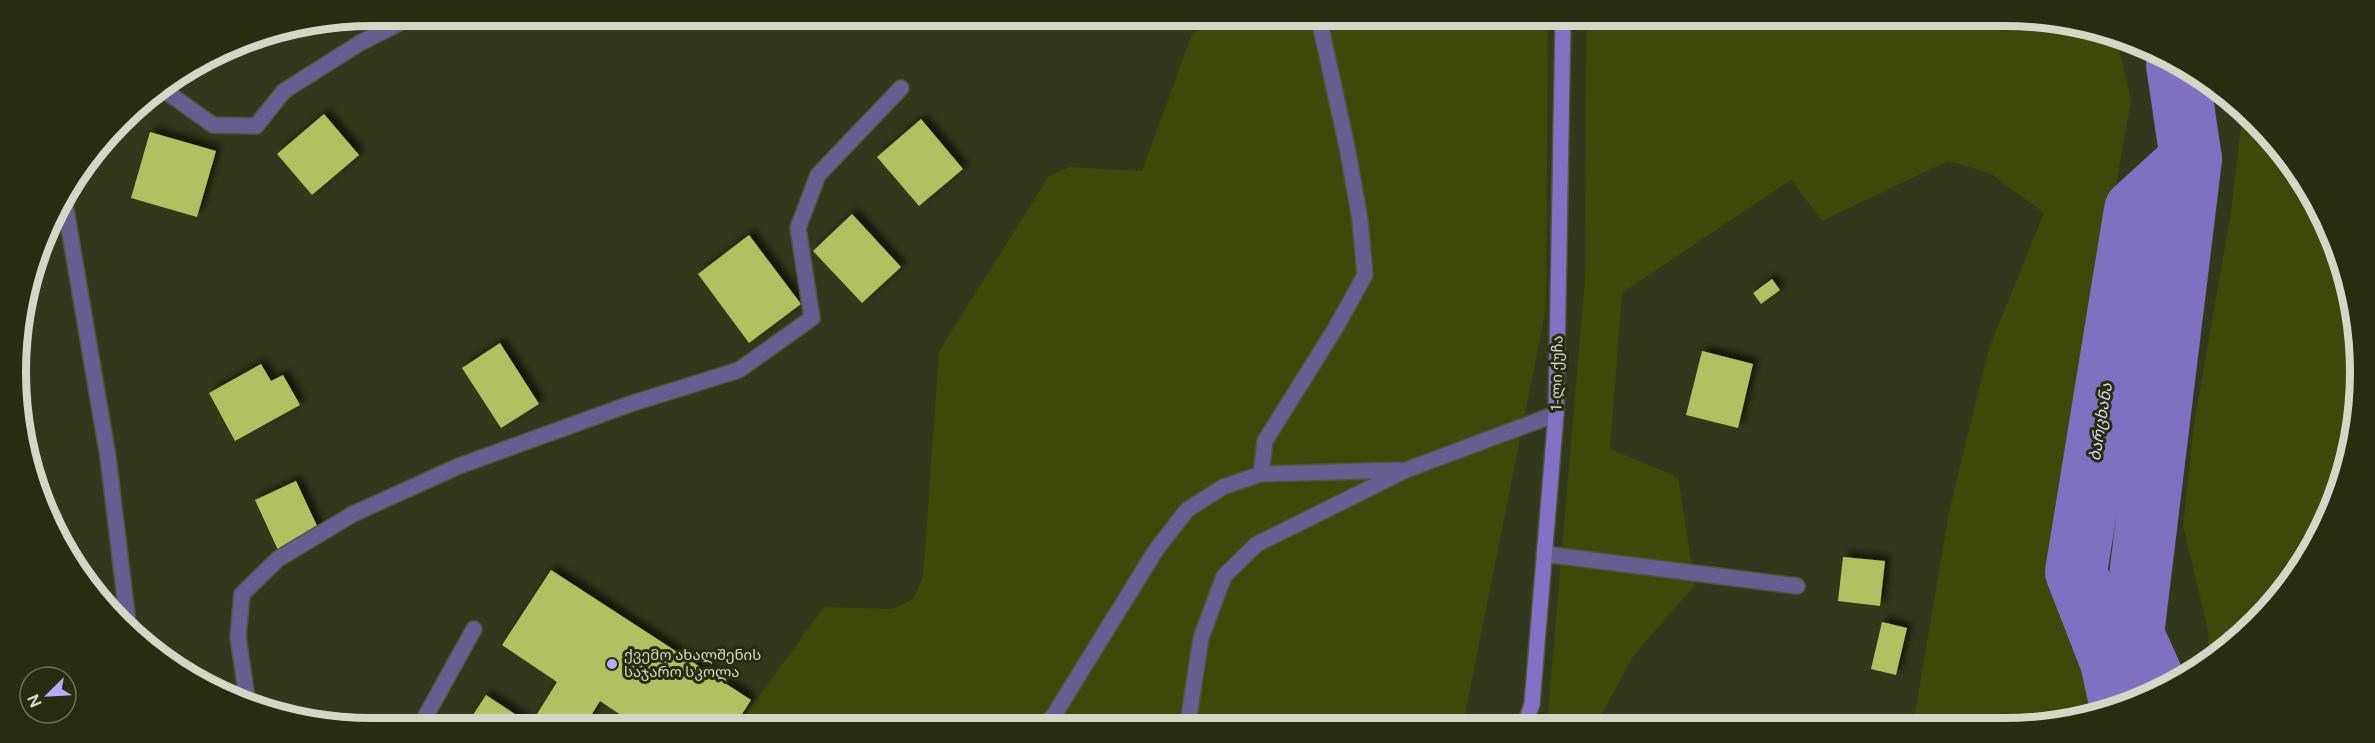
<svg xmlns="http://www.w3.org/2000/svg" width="2375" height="743" font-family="'Public Sans','Noto Sans Georgian',sans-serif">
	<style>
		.green { fill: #3e4808 }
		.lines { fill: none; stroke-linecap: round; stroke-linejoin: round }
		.river { stroke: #8070c2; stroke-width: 62 }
		.building { fill: #b0c162; filter: url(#shadow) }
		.lane-casing { stroke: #4f5539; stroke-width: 18 }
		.street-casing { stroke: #4f5539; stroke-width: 18 }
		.secondary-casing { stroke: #4f5539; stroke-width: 18 }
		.lane { stroke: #665d91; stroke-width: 15 }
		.street { stroke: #665d91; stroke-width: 15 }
		.secondary { stroke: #8271c4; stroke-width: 15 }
		.poi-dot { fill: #b8abf7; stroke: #282d10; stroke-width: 2 }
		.labels { text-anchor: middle; stroke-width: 6; stroke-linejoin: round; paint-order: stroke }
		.street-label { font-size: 15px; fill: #d3d7c5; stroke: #282d10 }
		.poi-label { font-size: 15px; fill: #d3d7c5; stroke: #282d10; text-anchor: start }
		.water-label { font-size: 16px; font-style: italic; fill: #dfdcf3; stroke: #282d10 }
		.rim { fill: none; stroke: #d3d7c5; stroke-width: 8 }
	</style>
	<defs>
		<filter id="shadow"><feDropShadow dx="5.5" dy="-5.5" stdDeviation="3" flood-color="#0009"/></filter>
	</defs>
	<rect width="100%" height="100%" fill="#32381a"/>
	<!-- green -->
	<g class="green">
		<path d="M1210 18 1548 20 1546 308 1463 724 740 722 824 607 892 609 913 599 923 577 939 351 1049 176 1070 167 1142 171 1191 37Z"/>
		<path d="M1586 20 2073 22 2117 40 2131 100 2116 185 2056 578 2091 673 2101 710 2050 725H1913L1949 512 1989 348 2044 213 1990 173 1948 161 1822 221 1791 180 1622 293 1610 449 1678 477 1695 585 1634 655 1596 724H1544L1548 713 1585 278Z"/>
		<path d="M2238 112 2300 174 2353 302V441L2312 549 2255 624 2207 659 2209 634 2183 526 2194 424 2231 212 2242 118Z"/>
	</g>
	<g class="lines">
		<!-- river -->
		<g class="river">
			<path d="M2159 692 2133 634 2191 159 2177 65"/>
			<path d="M2118 694 2111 662 2076 572 2135 210 2191 159"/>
		</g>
	</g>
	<!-- building -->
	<g class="building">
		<path d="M324 114 359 155 312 195 277 154Z"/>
		<path d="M921 119 963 169 919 206 877 157Z"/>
		<path d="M150 132 216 151 197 217 131 198Z"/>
		<path d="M852 214 901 267 862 303 813 251Z"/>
		<path d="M749 235 801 304 749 343 698 274Z"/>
		<path d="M1772 279 1780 290 1761 304 1753 293Z"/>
		<path d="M500 343 539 404 501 428 462 368Z"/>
		<path d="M1702 351 1753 364 1738 428 1686 415Z"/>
		<path d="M261 364 271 381 283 375 300 405 235 441 209 393Z"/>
		<path d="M296 481 319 530 278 550 255 500Z"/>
		<path d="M1843 557 1885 561 1880 606 1838 601Z"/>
		<path d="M551 570 751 700 737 722H631L600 701 587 722H532L557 682 502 645Z"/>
		<path d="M1882 622 1907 628 1896 675 1871 669Z"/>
		<path d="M486 695 527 722 469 721Z"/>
	</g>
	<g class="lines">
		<!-- lane casing -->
		<g class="lane-casing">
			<g id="lane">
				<path d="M1261 474 1265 441 1335 329 1365 275 1360 220 1347 147 1319 19"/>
				<path d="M1544 554 1797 586"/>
				<path d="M423 721 474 629"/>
				<path d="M1046 723 1054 715 1156 550 1187 510 1223 487 1261 474 1400 470"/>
				<path d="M1188 723 1201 638 1224 576 1257 544 1406 470 1556 414"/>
			</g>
		</g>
		<!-- street casing -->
		<g class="street-casing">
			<g id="street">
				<path d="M164 87 168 93 213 125 256 126 284 91 360 43 415 15"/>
				<path d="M64 198 108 457 128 623"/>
				<path d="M247 698 238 637 242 594 278 559 353 514 459 466 630 404 739 370 812 318 798 228 818 175 901 88"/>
			</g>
		</g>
		<!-- secondary casing -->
		<g class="secondary-casing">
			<path id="secondary" d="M1525 724 1532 704 1556 414 1563 20"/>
		</g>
		<!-- lane -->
		<use href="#lane" class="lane"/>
		<!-- street -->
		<use href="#street" class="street"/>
		<!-- secondary -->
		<use href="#secondary" class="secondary"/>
	</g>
	<!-- markers -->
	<circle class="poi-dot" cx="612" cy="664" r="6"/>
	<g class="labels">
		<!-- street labels -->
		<g class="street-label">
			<text transform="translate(1557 373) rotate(-89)" y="5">1-ლი ქუჩა</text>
		</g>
		<!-- poi labels -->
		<g class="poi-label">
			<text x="624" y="660">ქვემო ახალშენის<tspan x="624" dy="17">საჯარო სკოლა</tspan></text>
		</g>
		<!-- water labels -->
		<g class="water-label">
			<text transform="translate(2100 422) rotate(-81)" y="6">ბარცხანა</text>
		</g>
	</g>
	<!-- crop -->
	<path d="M0 0H2375V743H0ZM372 26H2004A346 346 0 0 1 2350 372V372A346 346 0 0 1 2004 718H372A346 346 0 0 1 26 372V372A346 346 0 0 1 372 26Z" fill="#282d10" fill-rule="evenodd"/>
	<path class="rim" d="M372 26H2004A346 346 0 0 1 2350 372V372A346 346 0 0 1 2004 718H372A346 346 0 0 1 26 372V372A346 346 0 0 1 372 26Z"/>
	<!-- north arrow -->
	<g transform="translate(48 695) rotate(246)"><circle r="28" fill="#282d10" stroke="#6c7158" stroke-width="1.5"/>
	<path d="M0-4.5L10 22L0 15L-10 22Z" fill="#b8abf7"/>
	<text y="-9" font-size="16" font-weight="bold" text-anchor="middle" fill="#d3d7c5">N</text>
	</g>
</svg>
